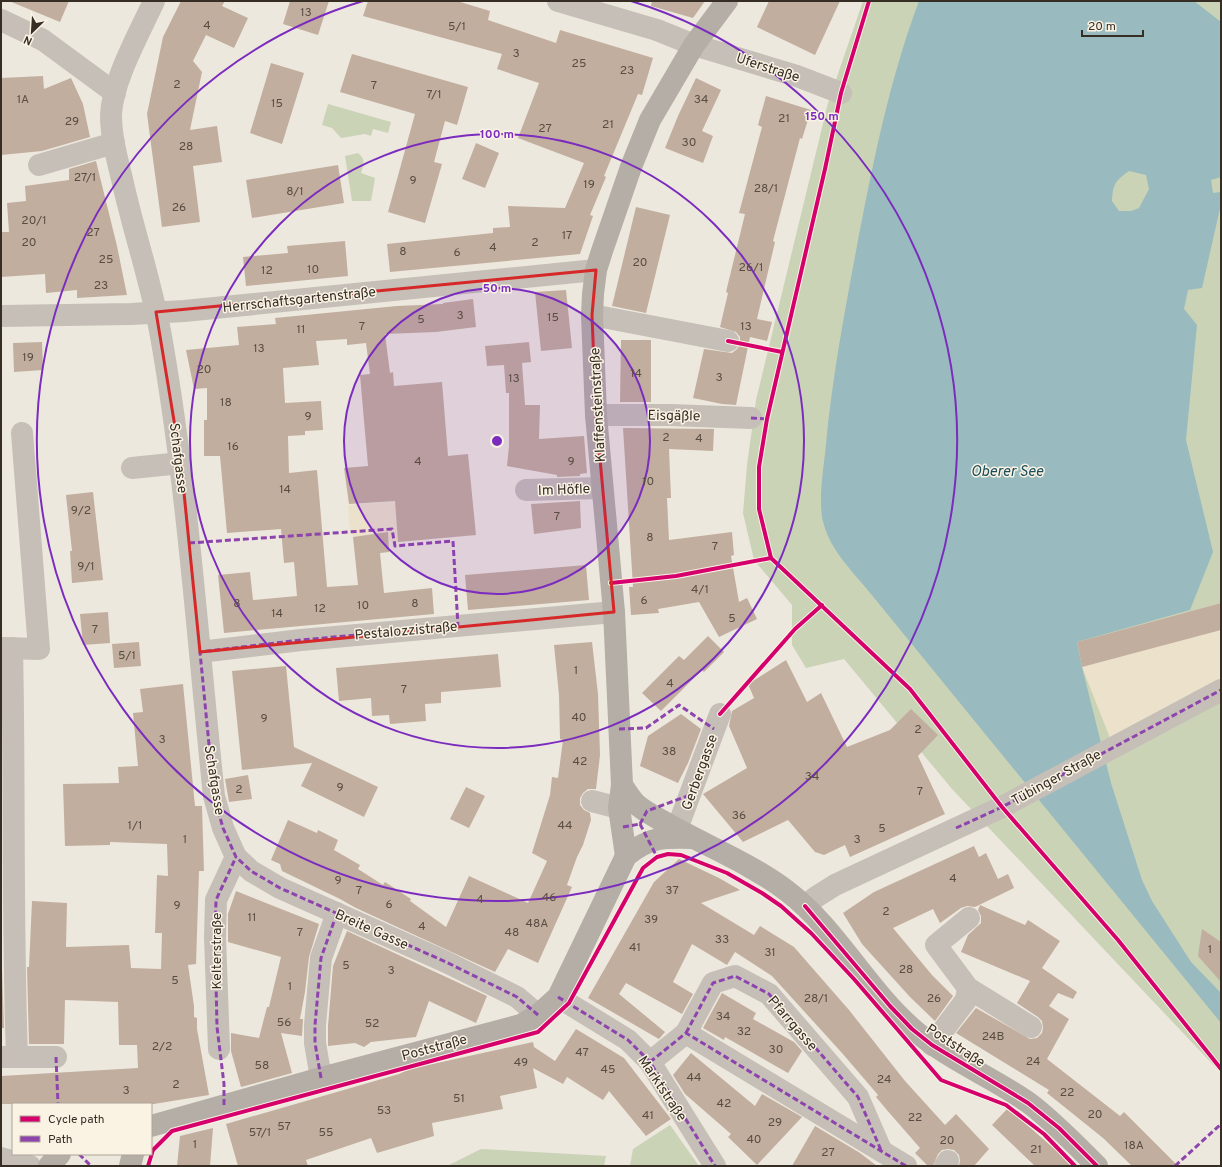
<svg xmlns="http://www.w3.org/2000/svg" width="1222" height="1167" font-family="Overpass,sans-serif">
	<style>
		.green { fill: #cad3b6 }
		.plaza { fill: #ece2cb }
		.water { fill: #99babe; fill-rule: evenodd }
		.building { fill: #c2ae9e }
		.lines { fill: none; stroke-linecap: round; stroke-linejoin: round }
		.minor { stroke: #c5bfb7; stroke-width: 22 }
		.major { stroke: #b4aea6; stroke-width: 22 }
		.quiet { stroke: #8e44ad; stroke-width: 3; stroke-dasharray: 6 3; stroke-linecap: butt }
		.cycleway-casing { stroke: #faf3e4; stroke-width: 6 }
		.cycleway { stroke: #d6006c; stroke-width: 4 }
		.marked { fill: none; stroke: #d62828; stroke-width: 3; stroke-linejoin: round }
		.ring { fill: none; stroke: #7b2cbf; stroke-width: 2 }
		.labels { text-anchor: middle; stroke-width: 3; stroke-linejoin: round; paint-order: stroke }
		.number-label { font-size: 12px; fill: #594d43 }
		.street-label { font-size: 14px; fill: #362d25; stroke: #faf3e4 }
		.water-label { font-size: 15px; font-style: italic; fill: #194c59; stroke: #faf3e4 }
		.centre { fill: #7b2cbf; stroke: #faf3e4; stroke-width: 2 }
		.ring-label { font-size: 12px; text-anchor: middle; font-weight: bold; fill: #7b2cbf; stroke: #faf3e4; stroke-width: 3; stroke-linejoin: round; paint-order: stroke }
	</style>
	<rect width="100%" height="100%" fill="#ede8dd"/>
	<!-- green -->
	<g class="green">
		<path d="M863 1H1221V1073L952 789 844 659 806 668 792 645V605L754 560 743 513 747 465 756 400 828 103Z"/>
		<path d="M328 104 391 122 388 133 373 129 371 136 365 134 341 138 332 128 322 125Z"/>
		<path d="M358 153C366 160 364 164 361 173L375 178 371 201H352L345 156Z"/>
		<path d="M670 1125 699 1166H630L633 1149Z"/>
		<path d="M481 1149 606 1156 604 1166H447Z"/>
	</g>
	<!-- plaza -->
	<g class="plaza">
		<path d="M395 501 398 542 389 541 379 533 353 537 349 523 348 505Z"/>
		<path d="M1221 603V690L1112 743 1082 667 1077 642Z"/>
	</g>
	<!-- water -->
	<path class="water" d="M919 1H1194L1221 22V177L1211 180 1213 193 1221 192V204L1202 288 1188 290 1184 309 1197 325 1186 440 1213 552 1190 610 1077 642 1082 667 1111 783 1142 880 1152 901 1191 962 1221 993V1023L871 594C854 573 831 551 824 525 817 503 824 467 826 444 832 380 844 315 856 251 872 167 889 81 919 1ZM1129 171 1146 175 1149 189 1139 208 1131 211H1119L1112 201C1113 184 1115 181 1129 171Z"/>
	<!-- building -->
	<g class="building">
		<path d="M9 1H69L60 22Z"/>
		<path d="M181 1H225L222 6 248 18 234 48 206 35 193 61 202 72 190 130 217 126 222 162 193 166 200 222 162 227 147 114 163 37Z"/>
		<path d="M290 1H329L318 35 283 24Z"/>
		<path d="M368 1H457L490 11 488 20 556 43 560 30 653 58 642 95 638 94 604 176 606 177 590 215 593 216 580 254 390 272 387 244 493 233V228L510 227 508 206 565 208 584 163 518 138 539 83 497 69 502 54 363 16Z"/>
		<path d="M652 1H705L693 18 651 6Z"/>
		<path d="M769 1H840L815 55 757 27Z"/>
		<path d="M352 54 468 87 457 125 445 121 434 162 442 164 425 223 388 212 415 114 340 92Z"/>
		<path d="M271 63 304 73 282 144 250 133Z"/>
		<path d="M43 76 44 89 71 78 83 104 90 137 42 151 1 155V78Z"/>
		<path d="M696 78 721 90 702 131 713 136 703 163 665 148 678 116Z"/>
		<path d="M766 96 811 110 802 139 800 138 773 241 775 242 757 319 772 322 767 341 750 337 736 405 722 404 693 398 704 349 732 353 737 349 740 344V337L736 332 720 327 728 293 726 292 745 214 739 213 762 127 758 125Z"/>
		<path d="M476 143 499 153 485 188 462 179Z"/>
		<path d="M96 161 117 246 127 295 77 298V290L46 293 45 274 1 277V232H9L7 203 26 201 25 186 69 180V169Z"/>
		<path d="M338 165 344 203 252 218 246 180Z"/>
		<path d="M636 207 670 215 646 313 612 306Z"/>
		<path d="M345 241 348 276 246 286 243 257 288 253 287 246Z"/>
		<path d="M566 290 572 348 541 351 535 292Z"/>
		<path d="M473 299 476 327 436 332 385 334 390 373 393 372 394 386 442 382 448 456 468 454 476 535 398 542 395 501 349 504 344 468 368 466 360 375 370 374 366 343 347 345V339L316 341 319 365 283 368 285 403 321 401 323 430 305 431V435L288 436 289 473 317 470 327 587 358 585 353 537 388 532 389 552 380 553 384 593 432 588 434 614 224 633 218 575 250 572 253 600 297 596 294 562 284 563 281 529 227 533 220 456H204V420H207V388L194 389 186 350 239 345 237 327 276 324 275 318 397 306 443 304V303Z"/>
		<path d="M621 340H651V402H620Z"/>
		<path d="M42 342 43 370 14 372 13 343Z"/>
		<path d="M529 342 531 362 522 363 525 405H540L539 439 584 436 587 473 580 474V476L557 477V475L507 466 509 446V393H506L504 365 487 366 485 346Z"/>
		<path d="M623 428 714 429 713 451 669 449 671 498H667L669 540 732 532 734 555 731 556 739 602 747 598 757 619 719 637 699 602 658 609 659 613 631 615 629 587H633Z"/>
		<path d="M93 492 103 580 72 583 70 551H72L66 495Z"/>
		<path d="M580 501 581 528 534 534 531 504Z"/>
		<path d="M586 565 589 600 468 610 465 575Z"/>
		<path d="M1221 603V630L1082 667 1077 642Z"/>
		<path d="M108 612 110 643 83 645 80 614Z"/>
		<path d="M708 636 724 652 704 672 702 670 661 711 642 693 679 656 684 660Z"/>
		<path d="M139 642 141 666 114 668 112 644Z"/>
		<path d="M592 642 598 694 600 755 596 789H588L583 793 580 798V805L584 810 590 813 591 820 583 845 577 857 567 885 572 887 538 963 508 949 495 972 356 908 340 899 282 871 280 864 271 860 288 820 317 833 318 830 338 840 334 850 360 865 358 869 383 885 385 882 411 899 410 901 446 927 469 876 528 903 547 861 532 853 550 795 552 777 558 778 563 740 560 739 559 695 554 645Z"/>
		<path d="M498 654 501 687 441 692V703L425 704 426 721 390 724 389 715 372 716 371 698 339 701 336 668Z"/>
		<path d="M786 660 807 702 821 693 847 747 890 730 911 709 938 735 918 756 945 814 850 857 845 845 824 855 815 852 788 820 743 842 703 794 747 768 729 726 732 711 754 698 748 684Z"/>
		<path d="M286 666 294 747 378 787 364 817 301 786 312 763 242 770 232 671Z"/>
		<path d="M183 684 195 806H202L204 871H199L196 964 188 965 194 1006V1017L197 1018V1029L209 1095 154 1104H1V1076L138 1068 137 1045H119L118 1002 65 1000 64 1044H29L27 967H29L32 901 67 903 66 947 129 945 131 968 161 969 162 933H155L157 875 168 876 167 844 110 842V845L65 846 63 784 119 783 118 767 138 766 133 713 143 712 140 689Z"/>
		<path d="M681 714 701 729 688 763 678 783 640 766 648 736Z"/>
		<path d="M248 775 252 799 229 802 225 779Z"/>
		<path d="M466 787 485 796 469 828 450 819Z"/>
		<path d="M974 846 979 857 986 853 998 879 1008 874 1014 888 975 907 967 906 961 908 940 923 933 909 893 928 932 975 953 996 935 1021 910 997 862 944 843 913 874 892Z"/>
		<path d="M679 859 719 878 740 890 701 903 754 935 760 926 794 947 849 1010 905 1081 945 1125 956 1114 989 1149 974 1166H959L960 1161 959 1155 954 1150 948 1149 942 1150 938 1154 933 1166H928L915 1153 920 1148 886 1109 876 1097 878 1095 842 1053 772 976 735 952 727 965 692 944 673 982 693 994 682 1014 626 983 619 994 665 1032 659 1039 588 998 654 882Z"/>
		<path d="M236 891 319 924 309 957 305 992 300 1019H303L302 1036 281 1033 292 1073 241 1087 231 1051V1033L259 1038 267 1007H269L281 957 228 942V914Z"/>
		<path d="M980 905 1025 925 1028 920 1060 941 1042 968 1077 992 1073 999 1058 993 1049 1006 1069 1019 1047 1059 1120 1116 1124 1112 1178 1166H1132L1103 1138 1047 1093 1049 1090 956 1033 976 1008 1030 1039 1037 1038 1042 1033 1043 1028 1042 1021 1038 1017 1017 1003 1030 981 961 952 968 935 981 923V916L978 910Z"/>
		<path d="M1202 929 1221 942V982L1198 956Z"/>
		<path d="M347 931 487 996 476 1023 429 1001 416 1037 371 1042 364 1047 355 1043 328 1046V1026L333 966Z"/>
		<path d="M1 968H2L4 1028H1Z"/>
		<path d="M722 993 756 1013 753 1019 794 1042 802 1051 788 1073 725 1037 724 1040 703 1028Z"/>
		<path d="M576 1029 624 1058 671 1119 646 1136 609 1091 603 1100 567 1077 563 1084 533 1068 537 1088 500 1096 503 1109 432 1123 434 1136 377 1153 371 1138 306 1160 308 1166H238L226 1124 399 1074 410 1069 533 1042 534 1047 555 1061Z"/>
		<path d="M691 1053 755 1106 762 1094 802 1117 757 1165 728 1137 731 1134 685 1094 673 1075Z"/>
		<path d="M1008 1108 1034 1131 1074 1166H1035L992 1125Z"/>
		<path d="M815 1126 860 1153 877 1166H792Z"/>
		<path d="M213 1128 210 1166H177L180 1136Z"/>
	</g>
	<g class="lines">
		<!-- minor -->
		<g class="minor">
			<path d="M154 1C140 32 112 81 111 115 111 137 117 158 122 179 134 234 153 287 162 342 188 492 198 644 214 796L223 828 236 857 251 871 280 888 446 962 517 997 538 1015"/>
			<path d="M558 1 657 30 694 45 797 76 841 93"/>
			<path d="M1 20 43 40 115 93"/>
			<path d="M39 165 114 143"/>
			<path d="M592 315 728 341"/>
			<path d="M1 316 131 314 184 311 596 270"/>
			<path d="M596 415H670L751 418"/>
			<path d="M132 468 181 463"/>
			<path d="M526 490 602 488"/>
			<path d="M1 648 39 649 22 433"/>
			<path d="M12 648C15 784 12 920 17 1056"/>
			<path d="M200 652 301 640 614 612"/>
			<path d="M592 801 619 808"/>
			<path d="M677 829 720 714"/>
			<path d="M805 906 816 897 835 885 1002 807 1221 690"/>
			<path d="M968 988 1031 1027"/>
			<path d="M558 997 628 1040 650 1062 715 1166"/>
			<path d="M686 1033 713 983 735 976 769 994 858 1097 881 1150"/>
			<path d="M932 1045 966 1000 968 988 936 945 969 918"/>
			<path d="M219 1049 215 937 216 900 236 857"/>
			<path d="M1 1057H56"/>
			<path d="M650 1062 686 1033 906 1166"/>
			<path d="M321 1078 315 1043V1025L321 958 337 913"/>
			<path d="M1 1158 30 1166"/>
			<path d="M945 1166 948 1161"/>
		</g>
		<!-- major -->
		<g class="major">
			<path d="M622 785C626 791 630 798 635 803 643 811 656 817 666 823 706 846 750 863 787 891 837 929 866 989 914 1030 949 1060 992 1077 1029 1103 1053 1121 1075 1144 1097 1166"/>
			<path d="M626 856 619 808 622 785 617 676 614 612 596 415 592 315 593 294 596 270 602 251 631 167 650 120 694 45 727 1"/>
			<path d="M151 1126 321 1078 521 1025 538 1015 558 997 626 856C649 837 663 837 692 838"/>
			<path d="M49 1166 60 1154"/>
			<path d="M130 1166 133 1154"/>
		</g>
		<!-- quiet -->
		<g class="quiet">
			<path d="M751 418 767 419"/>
			<path d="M189 543 392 529 395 546 453 541 458 626 301 640 200 652 214 796 223 828 236 857 251 871 280 888 446 962 517 997 538 1015"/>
			<path d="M619 729 646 728 679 705 714 729"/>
			<path d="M640 824 647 811 690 795"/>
			<path d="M640 824 657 857"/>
			<path d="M623 827 640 824"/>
			<path d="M956 828 1002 807 1221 690"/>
			<path d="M558 997 628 1040 650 1062 715 1166"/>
			<path d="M686 1033 713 983 735 976 769 994 858 1097 881 1150"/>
			<path d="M56 1057 58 1104"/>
			<path d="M650 1062 686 1033 906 1166"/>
			<path d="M321 1078 315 1043V1025L321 958 337 913"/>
			<path d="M224 1105V1084L217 1027 215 937 216 900 236 857"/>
			<path d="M79 1154 91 1166"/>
			<path d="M1175 1166 1221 1124"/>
		</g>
		<!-- cycleway casing -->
		<g class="cycleway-casing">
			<g id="cycleway">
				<path d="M869 1 841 93 825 169 767 419 759 467V509L771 558 910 689 1002 807 1118 940 1221 1069"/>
				<path d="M728 341 782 352"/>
				<path d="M611 583 676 576 771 558"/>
				<path d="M720 714 795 629 822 605"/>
				<path d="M805 906 890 1006 912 1029 932 1045 1028 1103 1059 1128 1097 1166"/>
				<path d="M148 1166 153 1150 172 1131 538 1032 569 1003 643 868 657 857 668 854 681 855 727 873 762 893 781 906 811 933 854 979 941 1080 1006 1105 1044 1134 1075 1166"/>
			</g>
		</g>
		<!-- cycleway -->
		<use href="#cycleway" class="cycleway"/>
	</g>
	<!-- marked area -->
	<path class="marked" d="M596 270 592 315 596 415 614 612 200 652 181 463 156 312Z"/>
	<!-- distance rings -->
	<circle cx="497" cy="441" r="153" fill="#7b2cbf" fill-opacity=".12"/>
	<g class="ring">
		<circle cx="497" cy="441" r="153"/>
		<circle cx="497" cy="441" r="307"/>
		<path d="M631 1A460 460 0 1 1 363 1"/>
	</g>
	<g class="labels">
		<!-- number labels -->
		<g class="number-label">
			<text x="306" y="16">13</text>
			<text x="207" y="29">4</text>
			<text x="457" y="30">5/1</text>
			<text x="516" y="57">3</text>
			<text x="579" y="67">25</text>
			<text x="627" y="74">23</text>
			<text x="177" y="88">2</text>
			<text x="374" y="89">7</text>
			<text x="434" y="98">7/1</text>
			<text x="23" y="103">1A</text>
			<text x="701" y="103">34</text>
			<text x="277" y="107">15</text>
			<text x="784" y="122">21</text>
			<text x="72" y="125">29</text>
			<text x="608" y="128">21</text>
			<text x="545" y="132">27</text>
			<text x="689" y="146">30</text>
			<text x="186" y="150">28</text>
			<text x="85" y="181">27/1</text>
			<text x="413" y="184">9</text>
			<text x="589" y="188">19</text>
			<text x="766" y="192">28/1</text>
			<text x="295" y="195">8/1</text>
			<text x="179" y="211">26</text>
			<text x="34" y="224">20/1</text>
			<text x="93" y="236">27</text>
			<text x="567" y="239">17</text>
			<text x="29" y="246">20</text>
			<text x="535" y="246">2</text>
			<text x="493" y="251">4</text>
			<text x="403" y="255">8</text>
			<text x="457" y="256">6</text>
			<text x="106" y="263">25</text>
			<text x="640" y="266">20</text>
			<text x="751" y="271">26/1</text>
			<text x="313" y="273">10</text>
			<text x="267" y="274">12</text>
			<text x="101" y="289">23</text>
			<text x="460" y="319">3</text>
			<text x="553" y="321">15</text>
			<text x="421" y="323">5</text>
			<text x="362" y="330">7</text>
			<text x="746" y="330">13</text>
			<text x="301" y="333">11</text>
			<text x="259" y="352">13</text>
			<text x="28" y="361">19</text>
			<text x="204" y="373">20</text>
			<text x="636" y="377">14</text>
			<text x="719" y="381">3</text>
			<text x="514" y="382">13</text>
			<text x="226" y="406">18</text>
			<text x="308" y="420">9</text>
			<text x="666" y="441">2</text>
			<text x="699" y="442">4</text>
			<text x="233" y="450">16</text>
			<text x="418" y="465">4</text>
			<text x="571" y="465">9</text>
			<text x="648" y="485">10</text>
			<text x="285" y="493">14</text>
			<text x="81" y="514">9/2</text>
			<text x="557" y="520">7</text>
			<text x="650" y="541">8</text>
			<text x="715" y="550">7</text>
			<text x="86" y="570">9/1</text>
			<text x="700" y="593">4/1</text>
			<text x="644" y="604">6</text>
			<text x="237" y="607">8</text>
			<text x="415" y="607">8</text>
			<text x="363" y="609">10</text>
			<text x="320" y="612">12</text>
			<text x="277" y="617">14</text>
			<text x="732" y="622">5</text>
			<text x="95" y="633">7</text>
			<text x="127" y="659">5/1</text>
			<text x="576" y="674">1</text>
			<text x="670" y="687">4</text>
			<text x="404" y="693">7</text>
			<text x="579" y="721">40</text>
			<text x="264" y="722">9</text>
			<text x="918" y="733">2</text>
			<text x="162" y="743">3</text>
			<text x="669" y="755">38</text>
			<text x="580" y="765">42</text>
			<text x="812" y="780">34</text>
			<text x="340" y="791">9</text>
			<text x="239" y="793">2</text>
			<text x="920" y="795">7</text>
			<text x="739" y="819">36</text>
			<text x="135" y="829">1/1</text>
			<text x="565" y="829">44</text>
			<text x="882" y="832">5</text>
			<text x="185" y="843">1</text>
			<text x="857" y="843">3</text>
			<text x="953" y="882">4</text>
			<text x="338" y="884">9</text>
			<text x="359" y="894">7</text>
			<text x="672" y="894">37</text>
			<text x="549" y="901">46</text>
			<text x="480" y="903">4</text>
			<text x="389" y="908">6</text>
			<text x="177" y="909">9</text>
			<text x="886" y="915">2</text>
			<text x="252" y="921">11</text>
			<text x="651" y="923">39</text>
			<text x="537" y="927">48A</text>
			<text x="422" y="930">4</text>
			<text x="300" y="936">7</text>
			<text x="512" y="936">48</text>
			<text x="722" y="943">33</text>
			<text x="635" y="951">41</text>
			<text x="1210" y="953">1</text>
			<text x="770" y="956">31</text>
			<text x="346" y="969">5</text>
			<text x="906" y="973">28</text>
			<text x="391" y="974">3</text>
			<text x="175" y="984">5</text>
			<text x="290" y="990">1</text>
			<text x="816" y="1002">28/1</text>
			<text x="934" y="1002">26</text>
			<text x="723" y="1020">34</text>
			<text x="284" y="1026">56</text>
			<text x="372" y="1027">52</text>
			<text x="744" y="1035">32</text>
			<text x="993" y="1040">24B</text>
			<text x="162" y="1050">2/2</text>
			<text x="776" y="1053">30</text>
			<text x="582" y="1056">47</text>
			<text x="1033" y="1065">24</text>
			<text x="521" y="1066">49</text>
			<text x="262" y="1069">58</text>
			<text x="608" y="1073">45</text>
			<text x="694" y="1081">44</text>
			<text x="884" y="1083">24</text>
			<text x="176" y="1088">2</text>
			<text x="126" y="1094">3</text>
			<text x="1067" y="1096">22</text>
			<text x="459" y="1102">51</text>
			<text x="724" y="1107">42</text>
			<text x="384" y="1114">53</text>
			<text x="1095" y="1118">20</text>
			<text x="648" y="1119">41</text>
			<text x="915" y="1121">22</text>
			<text x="775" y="1126">29</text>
			<text x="284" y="1130">57</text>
			<text x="260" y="1136">57/1</text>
			<text x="326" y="1136">55</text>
			<text x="754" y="1143">40</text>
			<text x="947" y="1144">20</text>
			<text x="195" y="1148">1</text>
			<text x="1134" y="1149">18A</text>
			<text x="1036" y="1153">21</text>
			<text x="828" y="1156">27</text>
		</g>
		<!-- street labels -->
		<g class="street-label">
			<text transform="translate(768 67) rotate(18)" y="5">Uferstraße</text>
			<text transform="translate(299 299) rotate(-6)" y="5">Herrschaftsgartenstraße</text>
			<text transform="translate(597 405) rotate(-93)" y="5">Klaffensteinstraße</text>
			<text transform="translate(674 415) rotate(1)" y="5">Eisgäßle</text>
			<text transform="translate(179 458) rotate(83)" y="5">Schafgasse</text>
			<text transform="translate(564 489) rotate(-2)" y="5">Im Höfle</text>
			<text transform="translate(406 630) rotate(-5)" y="5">Pestalozzistraße</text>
			<text transform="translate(699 772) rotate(-70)" y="5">Gerbergasse</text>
			<text transform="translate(1056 777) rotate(-29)" y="5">Tübinger Straße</text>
			<text transform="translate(215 780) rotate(81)" y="5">Schafgasse</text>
			<text transform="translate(372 929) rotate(24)" y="5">Breite Gasse</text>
			<text transform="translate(216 951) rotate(-90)" y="5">Kelterstraße</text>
			<text transform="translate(793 1023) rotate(49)" y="5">Pfarrgasse</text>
			<text transform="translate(956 1045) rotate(33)" y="5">Poststraße</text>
			<text transform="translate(434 1047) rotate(-15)" y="5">Poststraße</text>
			<text transform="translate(663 1088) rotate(56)" y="5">Marktstraße</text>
		</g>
		<!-- water labels -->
		<g class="water-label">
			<text x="1007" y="476">Oberer See</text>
		</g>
	</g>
	<circle cx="497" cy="441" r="6" class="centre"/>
	<g class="ring-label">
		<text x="822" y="120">150 m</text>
		<text x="497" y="138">100 m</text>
		<text x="497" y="292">50 m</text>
	</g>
	<!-- border -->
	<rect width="1222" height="1167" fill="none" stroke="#362d25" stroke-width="4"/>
	<!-- legend -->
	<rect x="12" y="1103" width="140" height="52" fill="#faf3e4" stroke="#aca498"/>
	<rect x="20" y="1116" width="20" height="6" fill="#d6006c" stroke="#aca498"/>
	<text x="48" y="1123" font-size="12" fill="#362d25">Cycle path</text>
	<rect x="20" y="1136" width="20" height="6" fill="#8e44ad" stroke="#aca498"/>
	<text x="48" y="1143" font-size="12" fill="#362d25">Path</text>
	<!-- north arrow -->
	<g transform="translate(32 32) rotate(205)" stroke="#faf3e4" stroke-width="3" paint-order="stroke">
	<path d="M0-3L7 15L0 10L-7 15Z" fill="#362d25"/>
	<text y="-6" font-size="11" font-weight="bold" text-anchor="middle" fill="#362d25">N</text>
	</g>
	<!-- scale -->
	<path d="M1082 30v6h61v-6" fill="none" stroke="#362d25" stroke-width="2"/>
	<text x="1088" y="30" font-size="12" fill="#362d25" stroke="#faf3e4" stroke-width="3" paint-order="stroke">20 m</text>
</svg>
